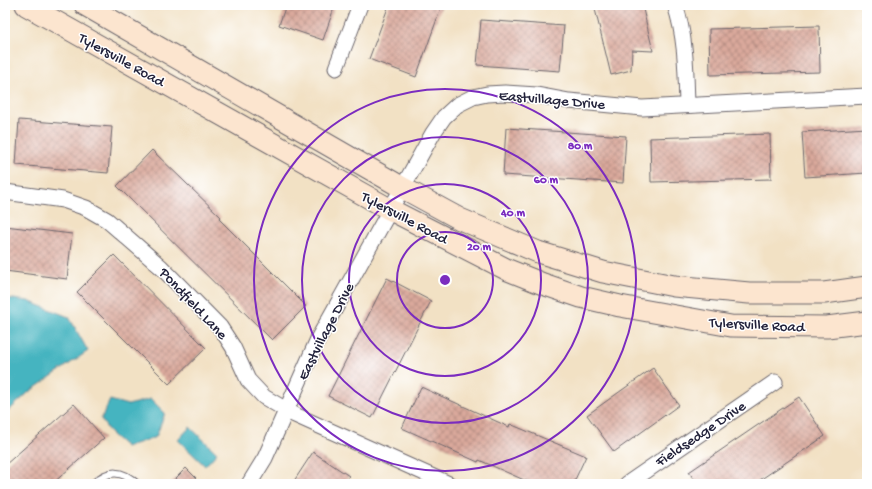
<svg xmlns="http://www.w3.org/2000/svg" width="872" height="489" font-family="'Gochi Hand',sans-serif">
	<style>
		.water { fill: #45b4c0; stroke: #346b7e }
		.building { fill: url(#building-cross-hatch) }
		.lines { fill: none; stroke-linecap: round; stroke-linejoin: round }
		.service-casing { stroke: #6b656b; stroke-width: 9 }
		.minor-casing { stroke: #6b656b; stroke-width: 17 }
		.secondary-casing { stroke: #6b656b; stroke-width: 23 }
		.service { stroke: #fff; stroke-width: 7 }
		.minor { stroke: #fff; stroke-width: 15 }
		.secondary { stroke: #fce5cf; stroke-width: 21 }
		.ring { fill: none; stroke: #7b2cbf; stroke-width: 2 }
		.labels { text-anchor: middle; stroke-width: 3; stroke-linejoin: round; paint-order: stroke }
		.street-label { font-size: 15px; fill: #22223b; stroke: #fff }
		.centre { fill: #7b2cbf; stroke: #fff; stroke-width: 2 }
		.ring-label { font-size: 12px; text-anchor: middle; font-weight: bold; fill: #7b2cbf; stroke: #fff; stroke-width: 3; stroke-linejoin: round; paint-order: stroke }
	</style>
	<defs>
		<pattern id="building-cross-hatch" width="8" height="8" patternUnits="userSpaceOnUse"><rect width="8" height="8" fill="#daa99b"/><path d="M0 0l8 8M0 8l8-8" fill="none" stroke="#b08980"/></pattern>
	</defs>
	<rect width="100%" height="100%" fill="#fff"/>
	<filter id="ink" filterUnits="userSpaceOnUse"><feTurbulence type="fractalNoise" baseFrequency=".025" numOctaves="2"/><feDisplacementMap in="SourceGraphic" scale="8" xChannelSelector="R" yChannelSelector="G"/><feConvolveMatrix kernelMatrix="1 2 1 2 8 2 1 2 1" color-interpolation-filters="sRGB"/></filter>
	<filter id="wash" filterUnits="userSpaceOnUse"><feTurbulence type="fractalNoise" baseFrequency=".012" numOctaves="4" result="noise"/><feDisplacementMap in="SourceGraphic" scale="16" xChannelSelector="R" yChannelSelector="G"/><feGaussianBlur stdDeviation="0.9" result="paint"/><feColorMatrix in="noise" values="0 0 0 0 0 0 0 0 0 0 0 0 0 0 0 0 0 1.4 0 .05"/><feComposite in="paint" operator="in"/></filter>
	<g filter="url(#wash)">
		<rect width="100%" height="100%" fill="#f2e1c4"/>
		<!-- water -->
		<g class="water">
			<path d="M5 298 28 301 69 317 88 351 29 392 5 414Z"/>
			<path d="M151 399 165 413 156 437 126 447 110 433 101 419 110 400 128 405Z"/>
			<path d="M190 427 217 453 205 466 178 440Z"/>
		</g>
		<g id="blocks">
			<!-- building -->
			<g class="building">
				<path d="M286 5H335L323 40 279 25Z"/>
				<path d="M389 5H442L416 77 369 59Z"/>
				<path d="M594 5H642L653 51 632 50 631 70 611 75Z"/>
				<path d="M481 20 564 26 560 71 477 65Z"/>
				<path d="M819 26 820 72 710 75 709 29Z"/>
				<path d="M19 120 112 127 108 173 16 165Z"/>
				<path d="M506 128 626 136 623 183 503 175Z"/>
				<path d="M867 128V173L805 177 802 132Z"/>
				<path d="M770 134 771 179 651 182 650 138Z"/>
				<path d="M152 150 221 217 219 219 306 306 272 340 117 186Z"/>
				<path d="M5 226 72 234 67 279 5 271Z"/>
				<path d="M114 255 206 348 169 384 77 292Z"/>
				<path d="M387 278 431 301 372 418 328 396Z"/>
				<path d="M653 368 679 405 614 452 587 415Z"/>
				<path d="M421 387 509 427 510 424 586 456 573 484H533L479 460 478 462 402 428Z"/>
				<path d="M799 397 825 436 754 484H697L689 472Z"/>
				<path d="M74 404 104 438 52 484H5V465Z"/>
				<path d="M313 452 349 476 343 484H292Z"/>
				<path d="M186 468 196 478 190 484H170Z"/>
			</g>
		</g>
	</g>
	<g filter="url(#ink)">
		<use href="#blocks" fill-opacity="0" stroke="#6b656b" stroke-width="1"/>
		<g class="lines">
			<!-- service casing -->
			<g class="service-casing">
				<path id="service" d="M93 484C109 469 122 470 137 484"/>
			</g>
			<!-- minor casing -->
			<g class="minor-casing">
				<g id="minor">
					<path d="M675 5C686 37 686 72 687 105"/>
					<path d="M336 68 360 5"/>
					<path d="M5 192 63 200 86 208 107 220 161 267 220 327 233 347 248 380 264 397 295 415 449 484"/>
					<path d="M249 484 265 458 318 339 433 133 444 117 457 105 473 97 487 94 505 93 537 95 569 101 642 108 867 96"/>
					<path d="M627 484 775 382"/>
				</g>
			</g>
			<!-- secondary casing -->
			<g class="secondary-casing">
				<g id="secondary">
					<path d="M26 5 391 210 508 270 543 284 581 297 620 306 731 326 827 327 867 322"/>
					<path d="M85 5 403 188 460 219 538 252 603 272 674 286 749 293H824L867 287"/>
				</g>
			</g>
			<!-- service -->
			<use href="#service" class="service"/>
			<!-- minor -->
			<use href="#minor" class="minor"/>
			<!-- secondary -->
			<use href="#secondary" class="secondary"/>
		</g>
	</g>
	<!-- distance rings -->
	<g class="ring">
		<circle cx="445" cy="280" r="48"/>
		<circle cx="445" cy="280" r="96"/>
		<circle cx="445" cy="280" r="143"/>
		<circle cx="445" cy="280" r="191"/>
	</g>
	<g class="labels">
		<!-- street labels -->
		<g class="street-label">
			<text transform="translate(122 59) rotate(29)" y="5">Tylersville Road</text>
			<text transform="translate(552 99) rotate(5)" y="5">Eastvillage Drive</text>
			<text transform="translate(405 217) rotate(28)" y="5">Tylersville Road</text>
			<text transform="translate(194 303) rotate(47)" y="5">Pondfield Lane</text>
			<text transform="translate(757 324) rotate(3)" y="5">Tylersville Road</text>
			<text transform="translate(325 331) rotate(-63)" y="5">Eastvillage Drive</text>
			<text transform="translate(700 433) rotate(-34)" y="5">Fieldsedge Drive</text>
		</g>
	</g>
	<circle cx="445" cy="280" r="6" class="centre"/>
	<g class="ring-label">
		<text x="580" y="149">80 m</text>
		<text x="546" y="183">60 m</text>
		<text x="513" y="216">40 m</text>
		<text x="479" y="250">20 m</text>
	</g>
	<!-- margin -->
	<rect width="872" height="489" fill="none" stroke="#fff" stroke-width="20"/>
</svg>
